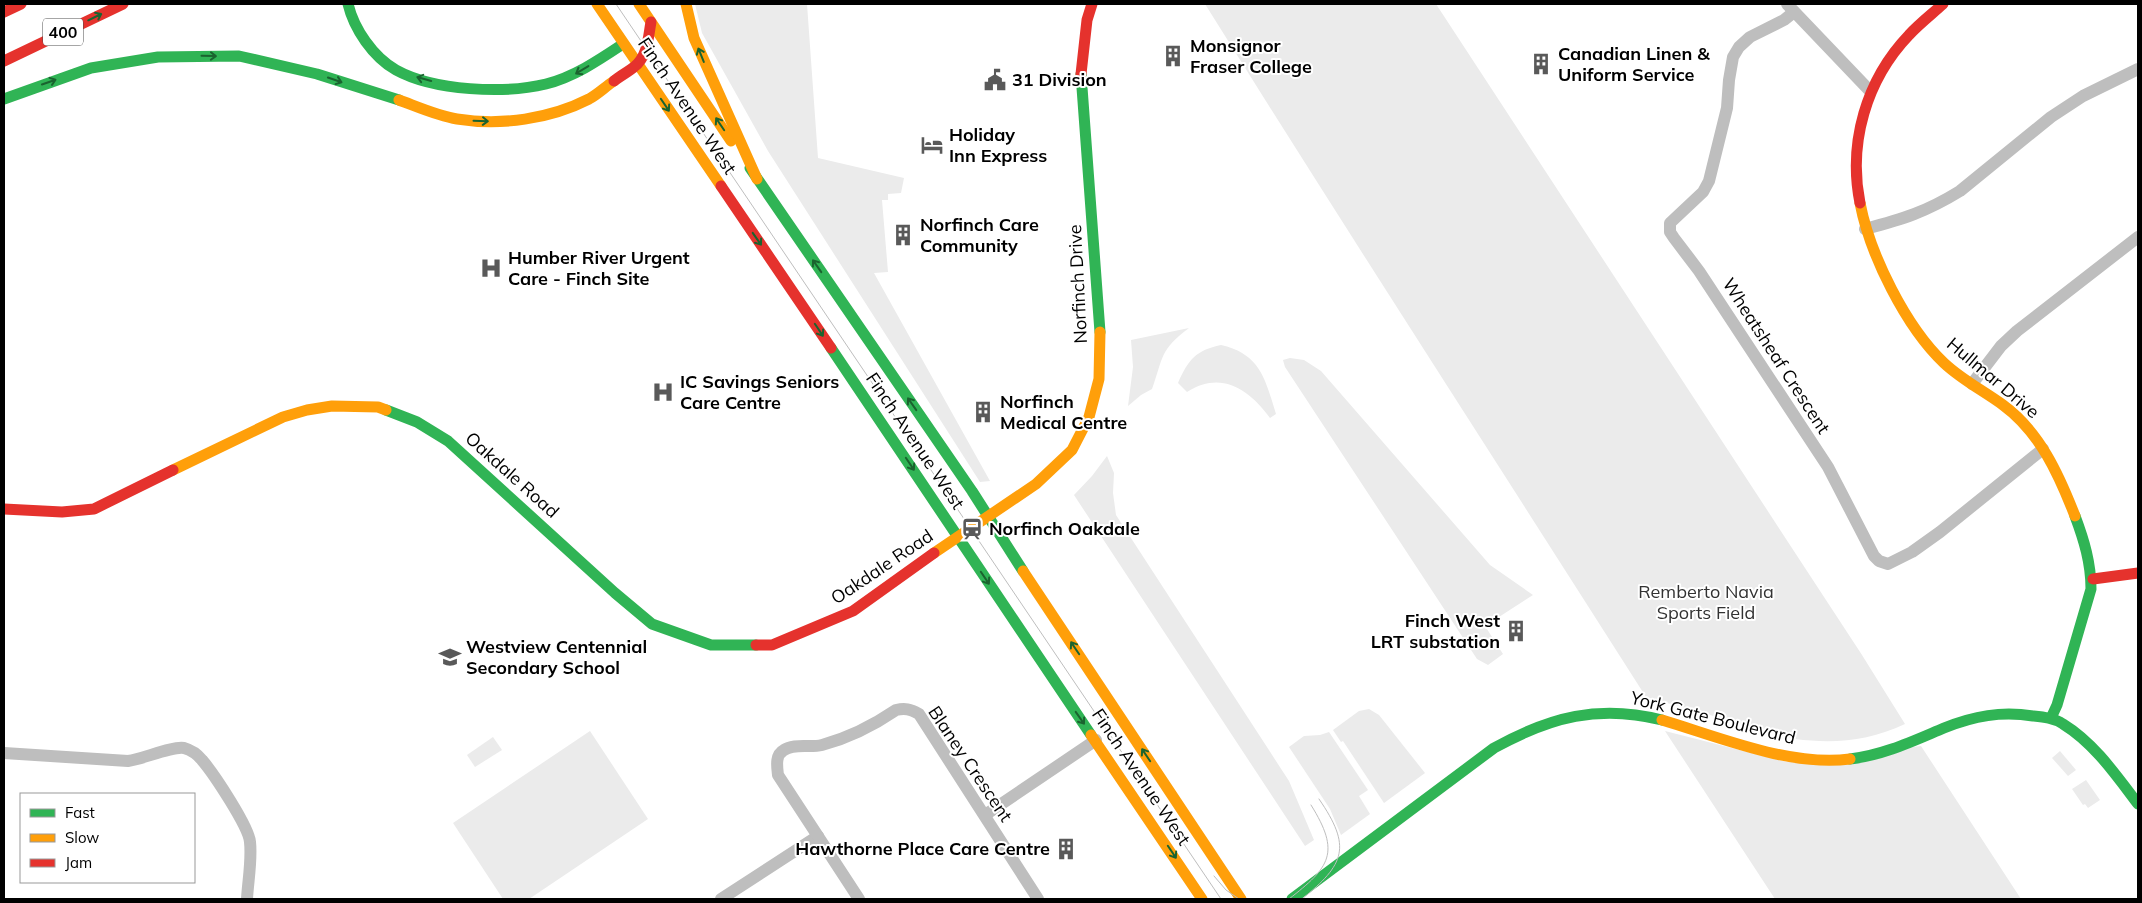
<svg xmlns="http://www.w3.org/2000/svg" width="2142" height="903" font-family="Mulish,sans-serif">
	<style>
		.green { fill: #ebebeb }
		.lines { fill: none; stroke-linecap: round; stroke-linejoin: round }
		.street { stroke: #bebebe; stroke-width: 12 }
		.fast { stroke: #30b455; stroke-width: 11 }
		.slow { stroke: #ff9f0a; stroke-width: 11 }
		.jam { stroke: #e5322d; stroke-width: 11 }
		.tram { stroke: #bebebe; stroke-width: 1 }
		.oneway { stroke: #1a632f }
		.labels { text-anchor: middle; stroke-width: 4; stroke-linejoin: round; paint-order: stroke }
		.shield { fill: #fff; stroke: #4c4c4c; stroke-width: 1 }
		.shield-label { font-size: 16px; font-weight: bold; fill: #000 }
		.poi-label { font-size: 18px; font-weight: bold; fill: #000; stroke: #fff; text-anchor: start }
		.street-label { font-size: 18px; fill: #000; stroke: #fff }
		.park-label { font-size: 18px; fill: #323232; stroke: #fff }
	</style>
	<rect width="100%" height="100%" fill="#fff"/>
	<!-- green -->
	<g class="green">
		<path d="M695 4H807L818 158 904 178 901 193 888 194V200H882L888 272 874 273 990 481 980 482 768 151 702 33Z"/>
		<path d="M1205 4H1436L1862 655 1905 724C1869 741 1834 744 1795 739L1646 697C1499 466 1350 236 1205 4Z"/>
		<path d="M1189 328C1159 351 1164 356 1152 389L1141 395 1128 406 1133 367 1131 340Z"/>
		<path d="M1221 345C1260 354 1265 378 1276 414L1270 418C1249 389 1221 370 1187 392L1178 383C1188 360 1196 350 1221 345Z"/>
		<path d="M1290 358 1304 360 1321 371 1490 565 1533 595 1485 626 1503 654 1488 665 1477 659 1285 367 1283 360Z"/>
		<path d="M1107 456 1114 473 1113 493 1116 515 1289 781 1314 840 1305 846 1074 495 1092 476Z"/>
		<path d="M1369 709 1379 715 1425 773 1384 803 1343 741 1341 742 1333 730 1359 711Z"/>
		<path d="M590 731 648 819 529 899H503L453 823Z"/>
		<path d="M1665 731 1787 762 1921 746 2021 899H1775Z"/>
		<path d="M1329 732 1368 790 1359 796 1370 814 1341 835 1330 809 1289 747 1304 736 1320 735Z"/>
		<path d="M493 737 502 750 475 767 467 755Z"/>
		<path d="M2060 751 2076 770 2068 776 2052 758Z"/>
		<path d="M2086 780 2100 800 2088 808 2085 804 2083 805 2072 789Z"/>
	</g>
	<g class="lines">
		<!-- street -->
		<g class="street">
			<path d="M1787 4 1870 91"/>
			<path d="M1794 12 1784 20 1750 37 1739 47 1733 57 1729 80 1727 108 1709 181 1703 192 1670 223V232L1674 238 1699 271 1828 467 1874 556 1879 561 1888 564 1912 552 1940 532 2043 449"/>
			<path d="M1865 229C1903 219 1926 212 1960 191L2051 117 2083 96 2138 69"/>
			<path d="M1972 384 2001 346 2017 331 2138 237"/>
			<path d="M4 753 128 761C143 759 172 746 184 748 191 750 198 755 202 760 214 774 249 827 250 842 252 860 248 881 247 899"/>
			<path d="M985 815 1096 740"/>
			<path d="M721 899 818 836"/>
			<path d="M859 899 778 775C777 766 775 755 784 750 794 743 810 748 822 745 848 738 874 725 896 710 905 708 910 709 919 714L1038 899"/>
		</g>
		<!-- fast -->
		<g class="fast">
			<path d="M348 4C354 29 373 57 396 70 434 91 505 94 546 84 574 77 599 60 623 44"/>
			<path d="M1081 74 1100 332"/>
			<path d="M4 99 91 68 158 57 239 56 317 74 399 100"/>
			<path d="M750 168 972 491 1023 571"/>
			<path d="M831 348 1091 735"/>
			<path d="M386 410 417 422 448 441 615 593 652 624 711 645H756"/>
			<path d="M2051 718 2057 705 2091 589C2091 563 2084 540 2075 516"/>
			<path d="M1850 759C1884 755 1913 741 1944 728 1974 716 2001 711 2033 716 2043 717 2054 718 2063 724 2094 743 2116 775 2138 804"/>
			<path d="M1292 899 1494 748C1550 717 1599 704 1662 720"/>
		</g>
		<!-- slow -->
		<g class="slow">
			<path d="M597 4 721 186"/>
			<path d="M639 4 731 141"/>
			<path d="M686 4 694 38 757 179"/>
			<path d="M399 100C418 107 438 116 457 119 501 126 550 119 589 99 598 94 605 87 614 81"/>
			<path d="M1860 203C1870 255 1906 327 1944 363 1962 380 1984 391 2003 405 2040 432 2059 475 2075 516"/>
			<path d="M173 470 283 417 307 410 332 406 378 407 386 410"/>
			<path d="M934 553 1036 484 1072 450 1089 417 1099 379 1100 332"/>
			<path d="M1023 571 1241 899"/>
			<path d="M1662 720C1719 737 1790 767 1850 759"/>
			<path d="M1091 735 1202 899"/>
		</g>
		<!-- jam -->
		<g class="jam">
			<path d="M4 12 21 4"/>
			<path d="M4 61 123 4"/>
			<path d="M1081 74 1087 20 1092 4"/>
			<path d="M614 81C620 76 628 72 634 67 648 56 648 38 651 22"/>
			<path d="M721 186 831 348"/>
			<path d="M1860 203C1848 143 1866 80 1909 35 1919 24 1932 14 1943 4"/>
			<path d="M4 509 62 512 94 509 173 470"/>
			<path d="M2093 579 2138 573"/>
			<path d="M756 645H772L853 611 934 553"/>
		</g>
		<!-- tram -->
		<g class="tram">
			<path d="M616 4 1221 899"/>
			<path d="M1214 876 1226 890 1239 899"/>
			<path d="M1289 899C1330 867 1341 853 1311 805"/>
			<path d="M1302 899C1345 864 1352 847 1319 799"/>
		</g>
	</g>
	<!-- one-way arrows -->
	<defs><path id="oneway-shaft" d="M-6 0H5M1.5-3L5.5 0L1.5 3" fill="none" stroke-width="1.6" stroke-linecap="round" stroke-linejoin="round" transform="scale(1.25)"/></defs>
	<g class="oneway">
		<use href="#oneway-shaft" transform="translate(95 17) rotate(-26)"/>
		<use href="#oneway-shaft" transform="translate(701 55) rotate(-112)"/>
		<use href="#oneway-shaft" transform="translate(209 56) rotate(1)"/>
		<use href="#oneway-shaft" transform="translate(582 70) rotate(149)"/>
		<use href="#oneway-shaft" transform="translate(424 79) rotate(-164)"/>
		<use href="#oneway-shaft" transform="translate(335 80) rotate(19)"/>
		<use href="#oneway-shaft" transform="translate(49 82) rotate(-19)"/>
		<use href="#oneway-shaft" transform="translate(665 105) rotate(56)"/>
		<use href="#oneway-shaft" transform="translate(481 121) rotate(2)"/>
		<use href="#oneway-shaft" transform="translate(720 124) rotate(-124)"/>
		<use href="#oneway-shaft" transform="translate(757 239) rotate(55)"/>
		<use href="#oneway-shaft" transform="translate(817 266) rotate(-125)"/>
		<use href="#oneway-shaft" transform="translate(819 330) rotate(56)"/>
		<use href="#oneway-shaft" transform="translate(912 404) rotate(-125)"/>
		<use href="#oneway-shaft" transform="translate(910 464) rotate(56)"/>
		<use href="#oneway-shaft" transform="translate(985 578) rotate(56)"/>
		<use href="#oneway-shaft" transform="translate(1075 648) rotate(-124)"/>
		<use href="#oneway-shaft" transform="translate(1080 718) rotate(55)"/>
		<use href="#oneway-shaft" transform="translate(1146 755) rotate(-124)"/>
		<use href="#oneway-shaft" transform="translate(1172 852) rotate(56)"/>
	</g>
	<!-- icons -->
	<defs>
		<g id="building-bare" transform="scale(1.725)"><path d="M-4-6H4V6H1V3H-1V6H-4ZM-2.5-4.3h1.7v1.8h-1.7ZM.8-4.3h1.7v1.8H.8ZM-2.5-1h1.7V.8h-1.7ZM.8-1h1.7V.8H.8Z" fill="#595959" stroke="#fff" stroke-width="2.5" paint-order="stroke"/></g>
		<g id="civic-bare" transform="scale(1.725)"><path d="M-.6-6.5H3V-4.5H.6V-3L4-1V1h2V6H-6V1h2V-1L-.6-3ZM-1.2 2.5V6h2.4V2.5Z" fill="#595959" stroke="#fff" stroke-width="2.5" paint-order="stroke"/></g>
		<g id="hotel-bare" transform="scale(1.725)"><path d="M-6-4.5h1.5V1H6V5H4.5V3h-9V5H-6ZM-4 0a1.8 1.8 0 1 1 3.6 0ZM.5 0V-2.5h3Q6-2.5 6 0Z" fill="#595959" stroke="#fff" stroke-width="2.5" paint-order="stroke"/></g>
		<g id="hospital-bare" transform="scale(1.725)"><path d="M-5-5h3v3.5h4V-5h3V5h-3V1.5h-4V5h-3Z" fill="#595959" stroke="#fff" stroke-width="2.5" paint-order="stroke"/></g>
		<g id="station-bare" transform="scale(1.725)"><path d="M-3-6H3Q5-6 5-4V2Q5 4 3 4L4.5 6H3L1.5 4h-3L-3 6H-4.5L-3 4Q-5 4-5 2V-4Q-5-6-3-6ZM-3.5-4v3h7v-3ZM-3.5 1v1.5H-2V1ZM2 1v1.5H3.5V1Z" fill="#595959" stroke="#fff" stroke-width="2.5" paint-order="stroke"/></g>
		<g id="school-bare" transform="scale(1.725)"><path d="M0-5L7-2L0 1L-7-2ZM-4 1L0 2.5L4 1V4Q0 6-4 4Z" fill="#595959" stroke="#fff" stroke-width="2.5" paint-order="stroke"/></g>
	</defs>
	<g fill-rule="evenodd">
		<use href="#building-bare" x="1173" y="56"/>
		<use href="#building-bare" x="1541" y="64"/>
		<use href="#civic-bare" x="995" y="80"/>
		<use href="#hotel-bare" x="932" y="145"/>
		<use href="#building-bare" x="903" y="235"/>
		<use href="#hospital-bare" x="491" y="268"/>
		<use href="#hospital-bare" x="663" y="392"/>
		<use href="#building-bare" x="983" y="412"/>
		<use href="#station-bare" x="972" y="529"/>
		<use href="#building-bare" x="1516" y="631"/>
		<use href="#school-bare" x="450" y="657"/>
		<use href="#building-bare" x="1066" y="849"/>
	</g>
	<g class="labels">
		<!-- shield labels -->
		<rect class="shield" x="43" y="18.5" width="40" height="27" rx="4"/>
		<g class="shield-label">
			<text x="63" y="38">400</text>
		</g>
		<!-- poi labels -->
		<g class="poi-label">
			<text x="1190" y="52">Monsignor<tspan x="1190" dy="21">Fraser College</tspan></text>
			<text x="1558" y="60">Canadian Linen &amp;<tspan x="1558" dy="21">Uniform Service</tspan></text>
			<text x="1012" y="86">31 Division</text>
			<text x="949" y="141">Holiday<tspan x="949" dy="21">Inn Express</tspan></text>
			<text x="920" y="231">Norfinch Care<tspan x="920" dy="21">Community</tspan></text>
			<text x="508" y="264">Humber River Urgent<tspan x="508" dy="21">Care - Finch Site</tspan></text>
			<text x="680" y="388">IC Savings Seniors<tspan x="680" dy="21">Care Centre</tspan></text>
			<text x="1000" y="408">Norfinch<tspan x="1000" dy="21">Medical Centre</tspan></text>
			<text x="989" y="535">Norfinch Oakdale</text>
			<text x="1500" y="627" text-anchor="end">Finch West<tspan x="1500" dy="21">LRT substation</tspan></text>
			<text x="466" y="653">Westview Centennial<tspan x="466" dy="21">Secondary School</tspan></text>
			<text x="1050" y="855" text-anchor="end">Hawthorne Place Care Centre</text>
		</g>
		<!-- street labels -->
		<g class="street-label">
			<text transform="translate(687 106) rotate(56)" y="6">Finch Avenue West</text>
			<text transform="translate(1078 284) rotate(-93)" y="6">Norfinch Drive</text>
			<text transform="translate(1776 356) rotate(57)" y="6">Wheatsheaf Crescent</text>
			<text transform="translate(1993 378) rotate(40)" y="6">Hullmar Drive</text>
			<text transform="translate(915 441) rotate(56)" y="6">Finch Avenue West</text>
			<text transform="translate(512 475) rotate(42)" y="6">Oakdale Road</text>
			<text transform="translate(882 567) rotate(-34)" y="6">Oakdale Road</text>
			<text transform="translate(1713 718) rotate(14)" y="6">York Gate Boulevard</text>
			<text transform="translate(970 764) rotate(56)" y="6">Blaney Crescent</text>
			<text transform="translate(1141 777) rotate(56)" y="6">Finch Avenue West</text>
		</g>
		<!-- park labels -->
		<g class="park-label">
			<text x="1706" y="598">Remberto Navia<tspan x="1706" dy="21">Sports Field</tspan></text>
		</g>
	</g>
	<!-- border -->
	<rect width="2142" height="903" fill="none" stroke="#000000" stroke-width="10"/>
	<!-- legend -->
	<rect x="20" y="793" width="175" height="90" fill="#ffffff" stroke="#999999"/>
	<rect x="30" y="809" width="25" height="8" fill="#30b455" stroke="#999999"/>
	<text x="65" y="818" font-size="15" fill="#000000">Fast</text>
	<rect x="30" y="834" width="25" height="8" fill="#ff9f0a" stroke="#999999"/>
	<text x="65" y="843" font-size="15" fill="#000000">Slow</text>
	<rect x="30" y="859" width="25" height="8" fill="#e5322d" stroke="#999999"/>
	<text x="65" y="868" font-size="15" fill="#000000">Jam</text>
</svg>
